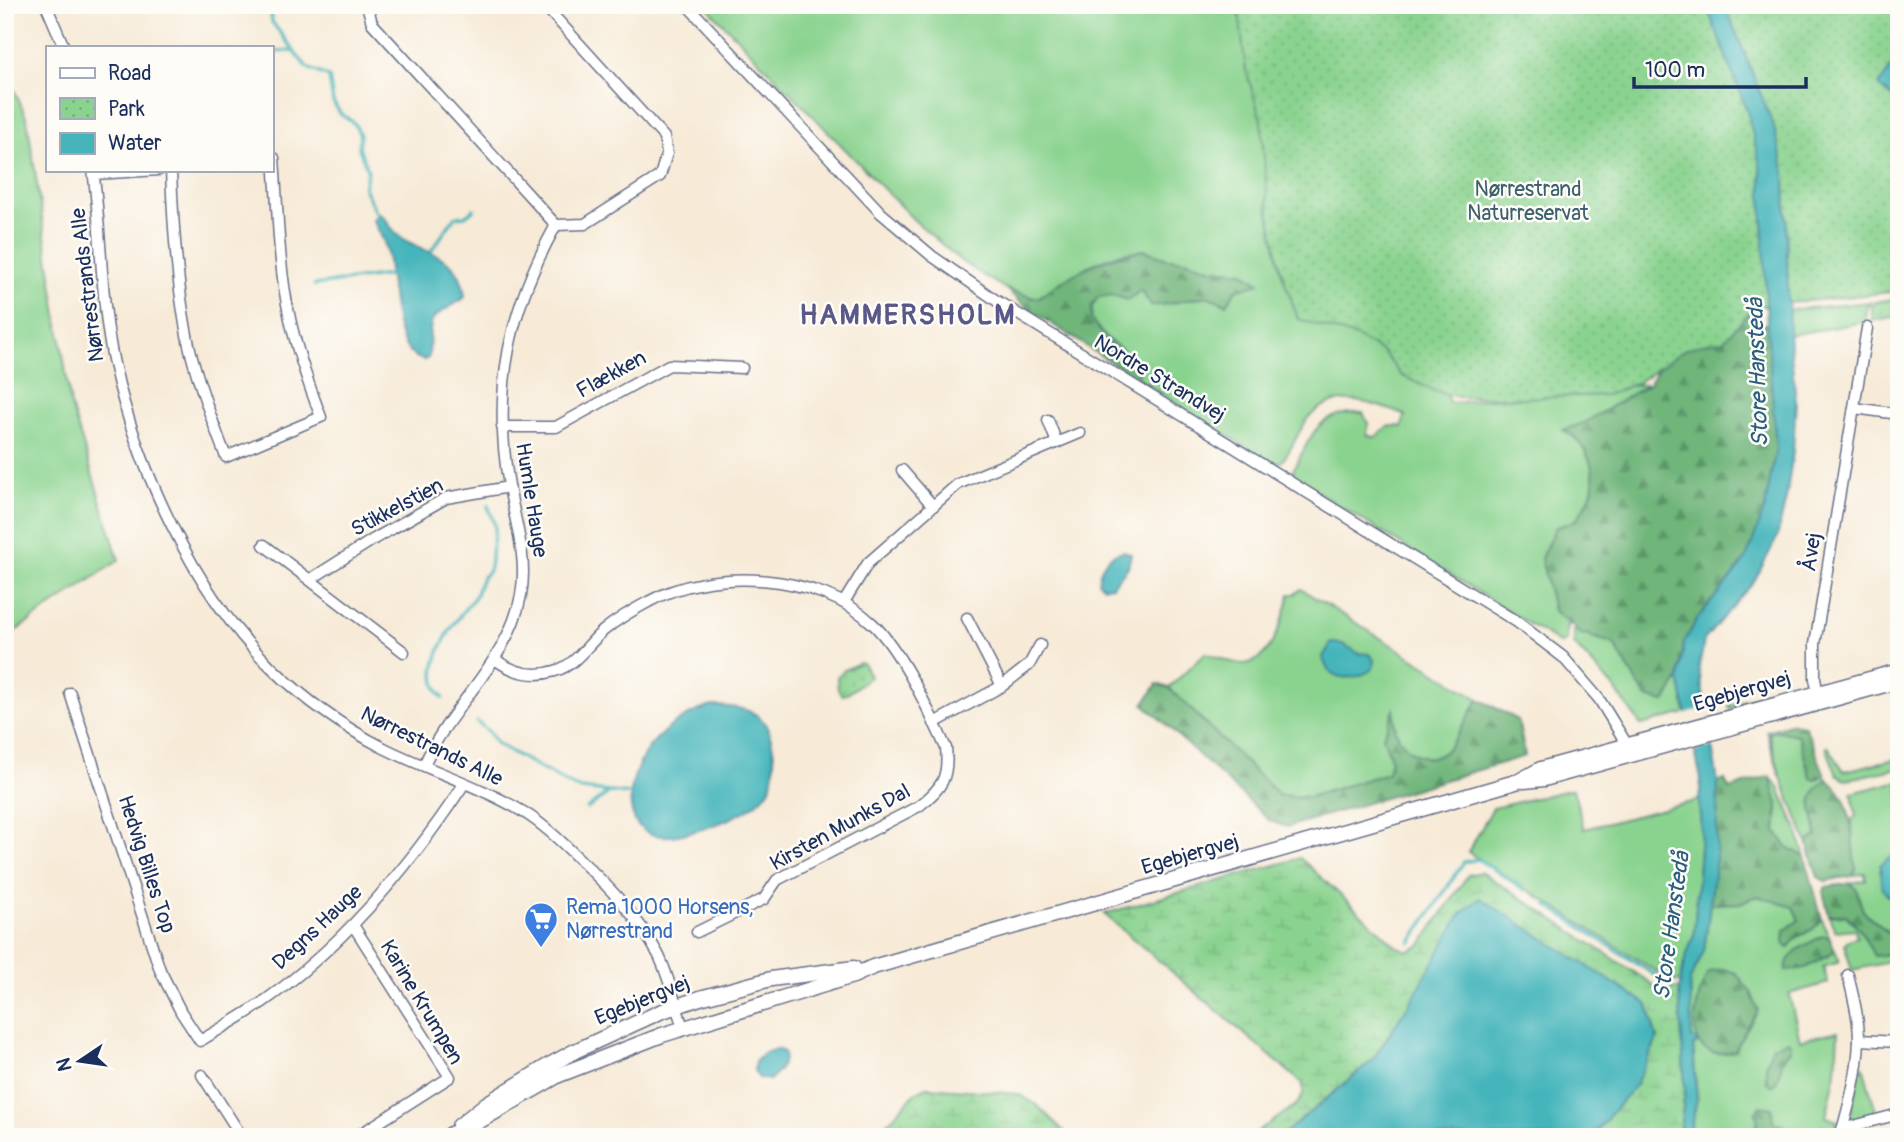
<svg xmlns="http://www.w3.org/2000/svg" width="1904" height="1142" font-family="Pangolin,sans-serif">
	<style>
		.grass { fill: #8ad38f; stroke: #528176; stroke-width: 2 }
		.forest { fill: url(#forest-firs); stroke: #45726c; stroke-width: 2 }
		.wetland { fill: url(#wetland-marsh); stroke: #528176; stroke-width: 2 }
		.park { fill: url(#park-dots); stroke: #528176; stroke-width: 2 }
		.water { fill: #45b5bb; stroke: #30728c; stroke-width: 2 }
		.pier { fill: #f7ead7 }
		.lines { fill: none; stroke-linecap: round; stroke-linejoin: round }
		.stream { stroke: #45b5bb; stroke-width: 3.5 }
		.minor-casing { stroke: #687088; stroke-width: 13 }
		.tertiary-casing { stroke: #687088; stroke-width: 17 }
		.minor { stroke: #fff; stroke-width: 10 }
		.tertiary { stroke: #fff; stroke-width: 14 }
		.labels { text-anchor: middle; stroke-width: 5; stroke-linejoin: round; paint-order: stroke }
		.park-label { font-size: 21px; fill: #3c606d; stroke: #fdfcf7 }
		.street-label { font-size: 21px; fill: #1b2f5e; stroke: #fdfcf7 }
		.shop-label { font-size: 21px; fill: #366cbe; stroke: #fdfcf7; text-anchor: start }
		.water-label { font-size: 23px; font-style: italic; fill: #2a5e7f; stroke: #fdfcf7 }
		.district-label { font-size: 28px; font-weight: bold; letter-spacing: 2px; fill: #5a5889; stroke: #fdfcf7 }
	</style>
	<defs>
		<pattern id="forest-firs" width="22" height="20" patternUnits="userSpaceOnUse" patternTransform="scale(1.75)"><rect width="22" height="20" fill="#6fb57a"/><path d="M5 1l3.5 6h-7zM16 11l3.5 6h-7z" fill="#5a9467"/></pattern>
		<pattern id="wetland-marsh" width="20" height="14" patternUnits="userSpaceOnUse" patternTransform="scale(1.75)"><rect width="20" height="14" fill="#8ad38f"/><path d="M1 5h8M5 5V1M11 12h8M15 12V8" fill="none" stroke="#76b57e"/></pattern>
		<pattern id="park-dots" width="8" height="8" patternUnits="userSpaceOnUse" patternTransform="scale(1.75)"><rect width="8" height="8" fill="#8ad38f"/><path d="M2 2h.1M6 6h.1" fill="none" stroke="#76b57e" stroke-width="1.8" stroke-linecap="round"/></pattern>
	</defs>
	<rect width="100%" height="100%" fill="#fdfcf7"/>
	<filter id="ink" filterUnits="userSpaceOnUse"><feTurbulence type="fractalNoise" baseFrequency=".0143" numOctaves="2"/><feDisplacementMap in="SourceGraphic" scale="14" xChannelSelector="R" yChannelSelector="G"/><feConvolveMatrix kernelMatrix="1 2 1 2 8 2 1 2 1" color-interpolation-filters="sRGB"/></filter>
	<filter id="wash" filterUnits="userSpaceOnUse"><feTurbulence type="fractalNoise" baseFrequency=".00686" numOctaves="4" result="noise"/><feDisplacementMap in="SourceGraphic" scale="28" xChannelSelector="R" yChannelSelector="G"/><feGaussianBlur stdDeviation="1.57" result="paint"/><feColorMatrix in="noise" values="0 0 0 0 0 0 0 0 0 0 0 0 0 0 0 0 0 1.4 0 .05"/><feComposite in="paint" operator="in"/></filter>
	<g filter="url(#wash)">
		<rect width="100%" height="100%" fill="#f7ead7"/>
		<!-- grass -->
		<g class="grass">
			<path d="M705 5H1256L1450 403 1649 384 1582 424 1564 430C1585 442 1601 472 1590 496 1587 504 1581 512 1576 520L1555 528 1553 610 1567 622 1566 640 1561 644 1297 479 1293 470C1312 436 1317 410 1363 413L1368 423 1367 435 1376 437C1386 428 1386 424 1402 427L1405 415C1374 404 1332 387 1307 420 1297 433 1292 450 1281 462L1273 464 1140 381 1132 357 1106 338 1091 320 1092 306 1098 297 1112 295 1128 300 1141 290 1151 305H1161L1206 296 1227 304 1236 290 1258 283 1243 272 1213 269 1185 260 1166 259 1145 250 1121 253 1088 266 1039 297 1034 298 1006 289 962 262 913 219Z"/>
			<path d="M5 69 27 119 71 406 119 560 5 638Z"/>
			<path d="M1871 302 1866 309 1865 322 1789 335V310Z"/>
			<path d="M1301 589 1479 699C1470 712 1456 740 1446 751 1429 767 1404 751 1397 733 1394 727 1395 718 1394 711L1383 737 1391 759 1388 773 1309 797 1278 795 1169 688 1205 653C1217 656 1231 664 1243 664 1271 664 1285 616 1290 594H1295Z"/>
			<path d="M1574 629 1581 634 1613 643 1646 697 1665 701 1679 679 1686 713 1641 725 1614 688 1574 644Z"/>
			<path d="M1771 693 1772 697 1730 709 1729 705Z"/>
			<path d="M1779 731 1798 735 1811 778 1815 780 1825 775 1827 779C1802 798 1814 809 1817 836L1807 842 1780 775 1769 733Z"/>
			<path d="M1828 746 1844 771 1899 758V768L1845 780 1837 775 1826 747Z"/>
			<path d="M1770 776 1779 788 1796 827 1805 857 1786 846 1776 831 1778 805Z"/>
			<path d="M1899 781V944L1895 945 1889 933 1863 911 1856 889 1851 883 1866 880 1865 873 1852 876 1856 869 1853 853 1852 820 1856 816 1852 793Z"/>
			<path d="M1573 789 1584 829 1699 800 1701 832 1694 934 1684 963 1681 981 1673 982 1468 852 1493 808Z"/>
			<path d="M1757 896 1793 907 1799 920 1797 937 1813 929 1822 919 1840 962 1823 967 1828 983 1789 994 1800 1040 1838 1031 1836 1072 1826 1117 1838 1121 1834 1135 1823 1137 1822 1131 1798 1137H1690V1130L1697 1099 1693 1044H1696L1692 1040 1690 980 1704 951 1710 904 1739 903Z"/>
			<path d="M1845 915 1860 929 1875 956 1899 953V960L1852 970 1844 944 1848 940 1857 937 1855 929 1835 931 1829 916Z"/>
			<path d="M1863 1066 1877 1115 1853 1120 1850 1116 1861 1068Z"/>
		</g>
		<!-- forest -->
		<g class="forest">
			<path d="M1749 208 1751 319 1767 325 1776 448 1765 508 1746 560 1698 618 1684 642 1679 679 1665 702 1646 697 1613 643 1581 634 1553 610 1541 558 1555 528 1576 520C1581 512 1587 504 1590 496 1600 472 1585 440 1563 430L1582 424 1649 384Z"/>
			<path d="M1145 250 1166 259 1185 260 1213 269 1243 272 1259 283 1236 290 1227 304 1206 296 1161 305H1151L1141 290 1128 300 1112 295 1098 297 1092 306 1091 320 1106 338 1132 357 1140 381 1026 307 1006 289 1034 298 1039 297C1072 273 1105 255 1145 250Z"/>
			<path d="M1157 684 1169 688 1279 795 1309 797 1388 773 1391 759 1383 737 1394 710C1395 717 1394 726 1396 732 1403 750 1428 767 1445 751 1456 741 1470 712 1479 699L1518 720 1525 756 1287 827 1270 821 1144 704Z"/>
			<path d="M1793 723 1805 726 1825 775 1815 780 1811 778 1798 735 1779 731 1769 733 1780 775 1766 731Z"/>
			<path d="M1770 776 1778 805 1776 831 1786 846 1805 857 1822 919 1813 929 1797 937 1788 948 1784 943 1785 930 1799 920 1793 907 1757 896 1740 903 1710 904 1716 856 1718 782 1725 780 1729 789Z"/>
			<path d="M1827 779C1857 802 1849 836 1856 869L1852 876 1825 881 1818 877 1807 842 1817 836C1814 808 1802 798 1827 779Z"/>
			<path d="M1851 883 1856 889 1863 911 1889 934 1895 945 1899 944V953L1874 956 1860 929 1846 915H1829L1823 892 1826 887Z"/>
			<path d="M1823 936 1829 937 1834 948 1833 953 1805 968 1786 971C1786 951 1808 944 1823 936Z"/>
			<path d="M1723 969 1736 973 1751 992 1758 1010C1751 1024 1741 1035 1736 1050 1728 1053 1724 1054 1715 1053 1682 1049 1697 991 1709 972Z"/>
			<path d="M1788 1041 1791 1044V1049L1784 1056 1776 1083 1772 1086 1766 1081V1067L1772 1046Z"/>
			<path d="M1760 1106 1772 1108 1773 1122 1786 1127 1787 1132 1771 1137H1757L1755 1129 1758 1120 1755 1113Z"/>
		</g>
		<!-- wetland -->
		<g class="wetland">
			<path d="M1899 298V316L1872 321V307L1876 302Z"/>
			<path d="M1300 858 1397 947 1408 951 1420 946 1468 875 1481 872 1657 987 1679 989 1685 1090 1681 1123 1676 1137H1592L1636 1084 1410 1003 1371 1062 1280 1137H1250L1296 1105C1303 1098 1305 1093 1302 1083L1104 914Z"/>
			<path d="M927 1087 1018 1094 1037 1105 1070 1137H875L916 1092Z"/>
		</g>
		<!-- park -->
		<g class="park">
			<path d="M1238 5H1899V291L1754 307 1723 341 1710 342 1685 349 1637 383 1606 395 1523 398 1458 397 1434 391 1401 375 1383 352 1356 337 1298 319 1280 268 1268 208 1261 120 1246 70Z"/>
			<path d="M859 663 864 664 870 677 847 694 842 695 838 689 837 677 844 670Z"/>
		</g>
		<!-- water -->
		<g class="water">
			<path d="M1706 5H1725L1774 127 1785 172 1789 335 1796 401 1793 452 1786 499 1777 538 1755 580 1704 640 1699 669 1718 782 1716 856 1710 904 1704 951 1690 980 1692 1039 1696 1040 1697 1044 1693 1045 1697 1099 1690 1130V1137H1676L1681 1123 1685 1090 1679 989 1684 963 1694 934 1701 832 1699 800 1701 779 1679 679 1684 642 1698 618 1746 559 1765 508 1776 448 1767 325 1761 170 1748 114Z"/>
			<path d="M1899 56V104L1886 91 1880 88 1879 85Z"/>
			<path d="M378 213C387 217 389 227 396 233 423 258 461 249 465 297 457 305 435 312 432 321 428 331 430 347 429 357L425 360C388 355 393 272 385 245 382 236 377 228 373 220Z"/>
			<path d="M1124 551 1131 554 1128 567 1112 586 1104 587 1098 582C1100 566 1107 554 1124 551Z"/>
			<path d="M1331 643 1343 644 1358 653 1369 654 1374 660 1373 669C1355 681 1328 683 1323 657Z"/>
			<path d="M712 706C727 706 746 707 758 716 775 728 779 775 768 791 753 814 705 830 678 835 616 846 624 780 650 746 667 726 687 713 712 706Z"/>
			<path d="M1899 854V888L1895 895 1888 896 1881 885 1880 865 1892 856Z"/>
			<path d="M1480 898 1648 1005 1657 1040 1636 1084 1592 1137H1280L1371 1062 1410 1003 1461 914Z"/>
			<path d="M776 1049 784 1052C786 1063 779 1072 770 1080L759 1078 754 1071 755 1062 764 1053Z"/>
		</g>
		<!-- pier -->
		<path class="pier" d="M1708 707 1716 745 1692 751 1683 714Z"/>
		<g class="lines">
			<!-- stream -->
			<g class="stream">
				<path d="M272 5 270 9 272 22 300 59 308 68 329 77 333 102 340 113 355 124 360 135 359 148 368 171 364 188 377 214"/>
				<path d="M181 47H187"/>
				<path d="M271 52 293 51"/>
				<path d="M431 251 455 217 465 216 474 209"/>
				<path d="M314 285 390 275"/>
				<path d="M443 698C417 670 455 620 474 598 478 592 478 584 482 578 485 574 488 574 489 570 492 563 490 555 492 548 496 526 497 529 488 506"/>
				<path d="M477 722 488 731 497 744 572 786 580 789 630 794"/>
				<path d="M587 809 609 792"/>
				<path d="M1547 905 1661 979"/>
				<path d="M1411 942 1464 862 1478 859 1525 890"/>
			</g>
		</g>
	</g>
	<g filter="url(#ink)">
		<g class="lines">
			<!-- minor casing -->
			<g class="minor-casing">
				<g id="minor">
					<path d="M46 5 64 47"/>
					<path d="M367 5 372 23 556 225 585 224 660 176 667 153 664 137 544 5"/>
					<path d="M687 5 881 213 932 256 997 301 1517 622 1563 657 1599 699 1631 751"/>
					<path d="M93 170C102 234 100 300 114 364 137 467 194 593 271 667 304 699 343 727 384 748 430 771 481 786 525 813 544 825 561 841 576 856 608 886 637 915 658 954 668 973 676 1006 683 1028"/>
					<path d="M171 170C173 228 177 288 189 345 198 383 212 421 226 457L321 417C308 383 296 349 289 314 278 263 278 210 274 158L271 159"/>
					<path d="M94 174 159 170"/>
					<path d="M1854 408 1899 414"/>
					<path d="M1048 420 1057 443"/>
					<path d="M502 427H556L669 365 742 368"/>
					<path d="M902 470 933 506"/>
					<path d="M264 545 404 652"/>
					<path d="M311 579 374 539 446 498 509 487"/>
					<path d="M844 602 868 563 958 484 1080 433"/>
					<path d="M967 618 1002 686"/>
					<path d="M495 659C512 672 533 678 555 671 576 665 587 645 603 631 616 620 633 610 648 602 711 566 820 573 873 624 902 652 929 711 946 748 949 778 942 788 919 806L777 880 764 899 697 932"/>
					<path d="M70 693 160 970 181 1012 200 1041C221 1028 243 1016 263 1002 344 945 410 866 464 784"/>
					<path d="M1819 699 1815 679V644L1867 328"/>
					<path d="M934 723 1002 686 1029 665 1040 645"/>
					<path d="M424 765C450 705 509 662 521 595 528 557 515 523 509 486 492 389 509 310 556 225"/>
					<path d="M353 925 450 1077 356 1137"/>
					<path d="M1859 1040 1899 1042"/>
					<path d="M202 1075 242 1137"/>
					<path d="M1842 1129 1899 1114"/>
					<path d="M1840 1137C1849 1106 1858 1073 1859 1040 1859 1018 1853 996 1848 975"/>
				</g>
			</g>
			<!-- tertiary casing -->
			<g class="tertiary-casing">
				<g id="tertiary">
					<path d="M1524 781 1544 779 1899 681"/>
					<path d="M459 1126 486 1104 546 1067 575 1051 660 1012 700 998 771 979 854 968"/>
					<path d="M451 1134 466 1129 559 1075 662 1035 853 976 873 967 1519 781 1541 769 1899 671"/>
				</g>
			</g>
			<!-- minor -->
			<use href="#minor" class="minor"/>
			<!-- tertiary -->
			<use href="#tertiary" class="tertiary"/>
		</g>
	</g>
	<!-- icons -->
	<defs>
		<g id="supermarket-pin" transform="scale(1.75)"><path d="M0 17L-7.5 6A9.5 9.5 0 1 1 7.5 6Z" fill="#3f7fe0" stroke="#fdfcf7"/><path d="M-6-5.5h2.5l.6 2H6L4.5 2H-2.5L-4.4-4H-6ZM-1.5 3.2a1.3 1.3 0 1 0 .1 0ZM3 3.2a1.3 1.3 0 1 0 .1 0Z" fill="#fff"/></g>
	</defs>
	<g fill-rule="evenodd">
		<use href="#supermarket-pin" x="541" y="919"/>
	</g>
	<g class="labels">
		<!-- park labels -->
		<g class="park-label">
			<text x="1528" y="196">Nørrestrand<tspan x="1528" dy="24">Naturreservat</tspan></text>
		</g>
		<!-- street labels -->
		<g class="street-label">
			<text transform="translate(87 285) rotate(-97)" y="7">Nørrestrands Alle</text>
			<text transform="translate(611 374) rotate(-29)" y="7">Flækken</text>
			<text transform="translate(1160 378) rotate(31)" y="7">Nordre Strandvej</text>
			<text transform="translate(532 500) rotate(81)" y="7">Humle Hauge</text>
			<text transform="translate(397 507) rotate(-28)" y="7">Stikkelstien</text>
			<text transform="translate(1811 552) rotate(-81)" y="7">Åvej</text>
			<text transform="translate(1742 691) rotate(-16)" y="7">Egebjergvej</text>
			<text transform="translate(432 746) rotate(26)" y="7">Nørrestrands Alle</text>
			<text transform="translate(840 827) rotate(-29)" y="7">Kirsten Munks Dal</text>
			<text transform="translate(1190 854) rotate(-16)" y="7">Egebjergvej</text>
			<text transform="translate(147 864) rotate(72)" y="7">Hedvig Billes Top</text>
			<text transform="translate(317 927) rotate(-43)" y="7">Degns Hauge</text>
			<text transform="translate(642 1000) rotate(-22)" y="7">Egebjergvej</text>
			<text transform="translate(422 1002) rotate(59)" y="7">Karine Krumpen</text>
		</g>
		<!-- shop labels -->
		<g class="shop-label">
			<text x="566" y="914">Rema 1000 Horsens,<tspan x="566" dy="24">Nørrestrand</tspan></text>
		</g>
		<!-- water labels -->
		<g class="water-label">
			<text transform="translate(1757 372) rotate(-92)" y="8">Store Hanstedå</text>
			<text transform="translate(1671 925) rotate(-82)" y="8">Store Hanstedå</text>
		</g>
		<!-- district labels -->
		<g class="district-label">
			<text x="908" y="324">HAMMERSHOLM</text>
		</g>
	</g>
	<!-- margin -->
	<rect width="1904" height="1142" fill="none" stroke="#fdfcf7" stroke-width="28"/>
	<!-- legend -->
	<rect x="46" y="46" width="228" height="126" fill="#fdfcf7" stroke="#a3aaba" stroke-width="2"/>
	<rect x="60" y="68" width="35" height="10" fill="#ffffff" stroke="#a3aaba" stroke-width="2"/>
	<text x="108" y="80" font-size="21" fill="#1b2f5e">Road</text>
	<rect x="60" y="98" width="35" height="21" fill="url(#park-dots)" stroke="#a3aaba" stroke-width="2"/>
	<text x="108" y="116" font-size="21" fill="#1b2f5e">Park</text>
	<rect x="60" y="133" width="35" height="21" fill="#45b5bb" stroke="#a3aaba" stroke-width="2"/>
	<text x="108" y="150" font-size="21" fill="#1b2f5e">Water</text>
	<!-- north arrow -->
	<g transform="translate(80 1061) rotate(257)" stroke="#fdfcf7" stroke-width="5" paint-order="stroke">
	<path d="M0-5L12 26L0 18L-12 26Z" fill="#1b2f5e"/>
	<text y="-10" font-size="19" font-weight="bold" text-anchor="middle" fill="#1b2f5e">N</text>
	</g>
	<!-- scale -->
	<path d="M1634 77v10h172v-10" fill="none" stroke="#1b2f5e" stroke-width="3.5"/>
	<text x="1645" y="77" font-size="21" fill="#1b2f5e" stroke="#fdfcf7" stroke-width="5" paint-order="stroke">100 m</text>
</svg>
